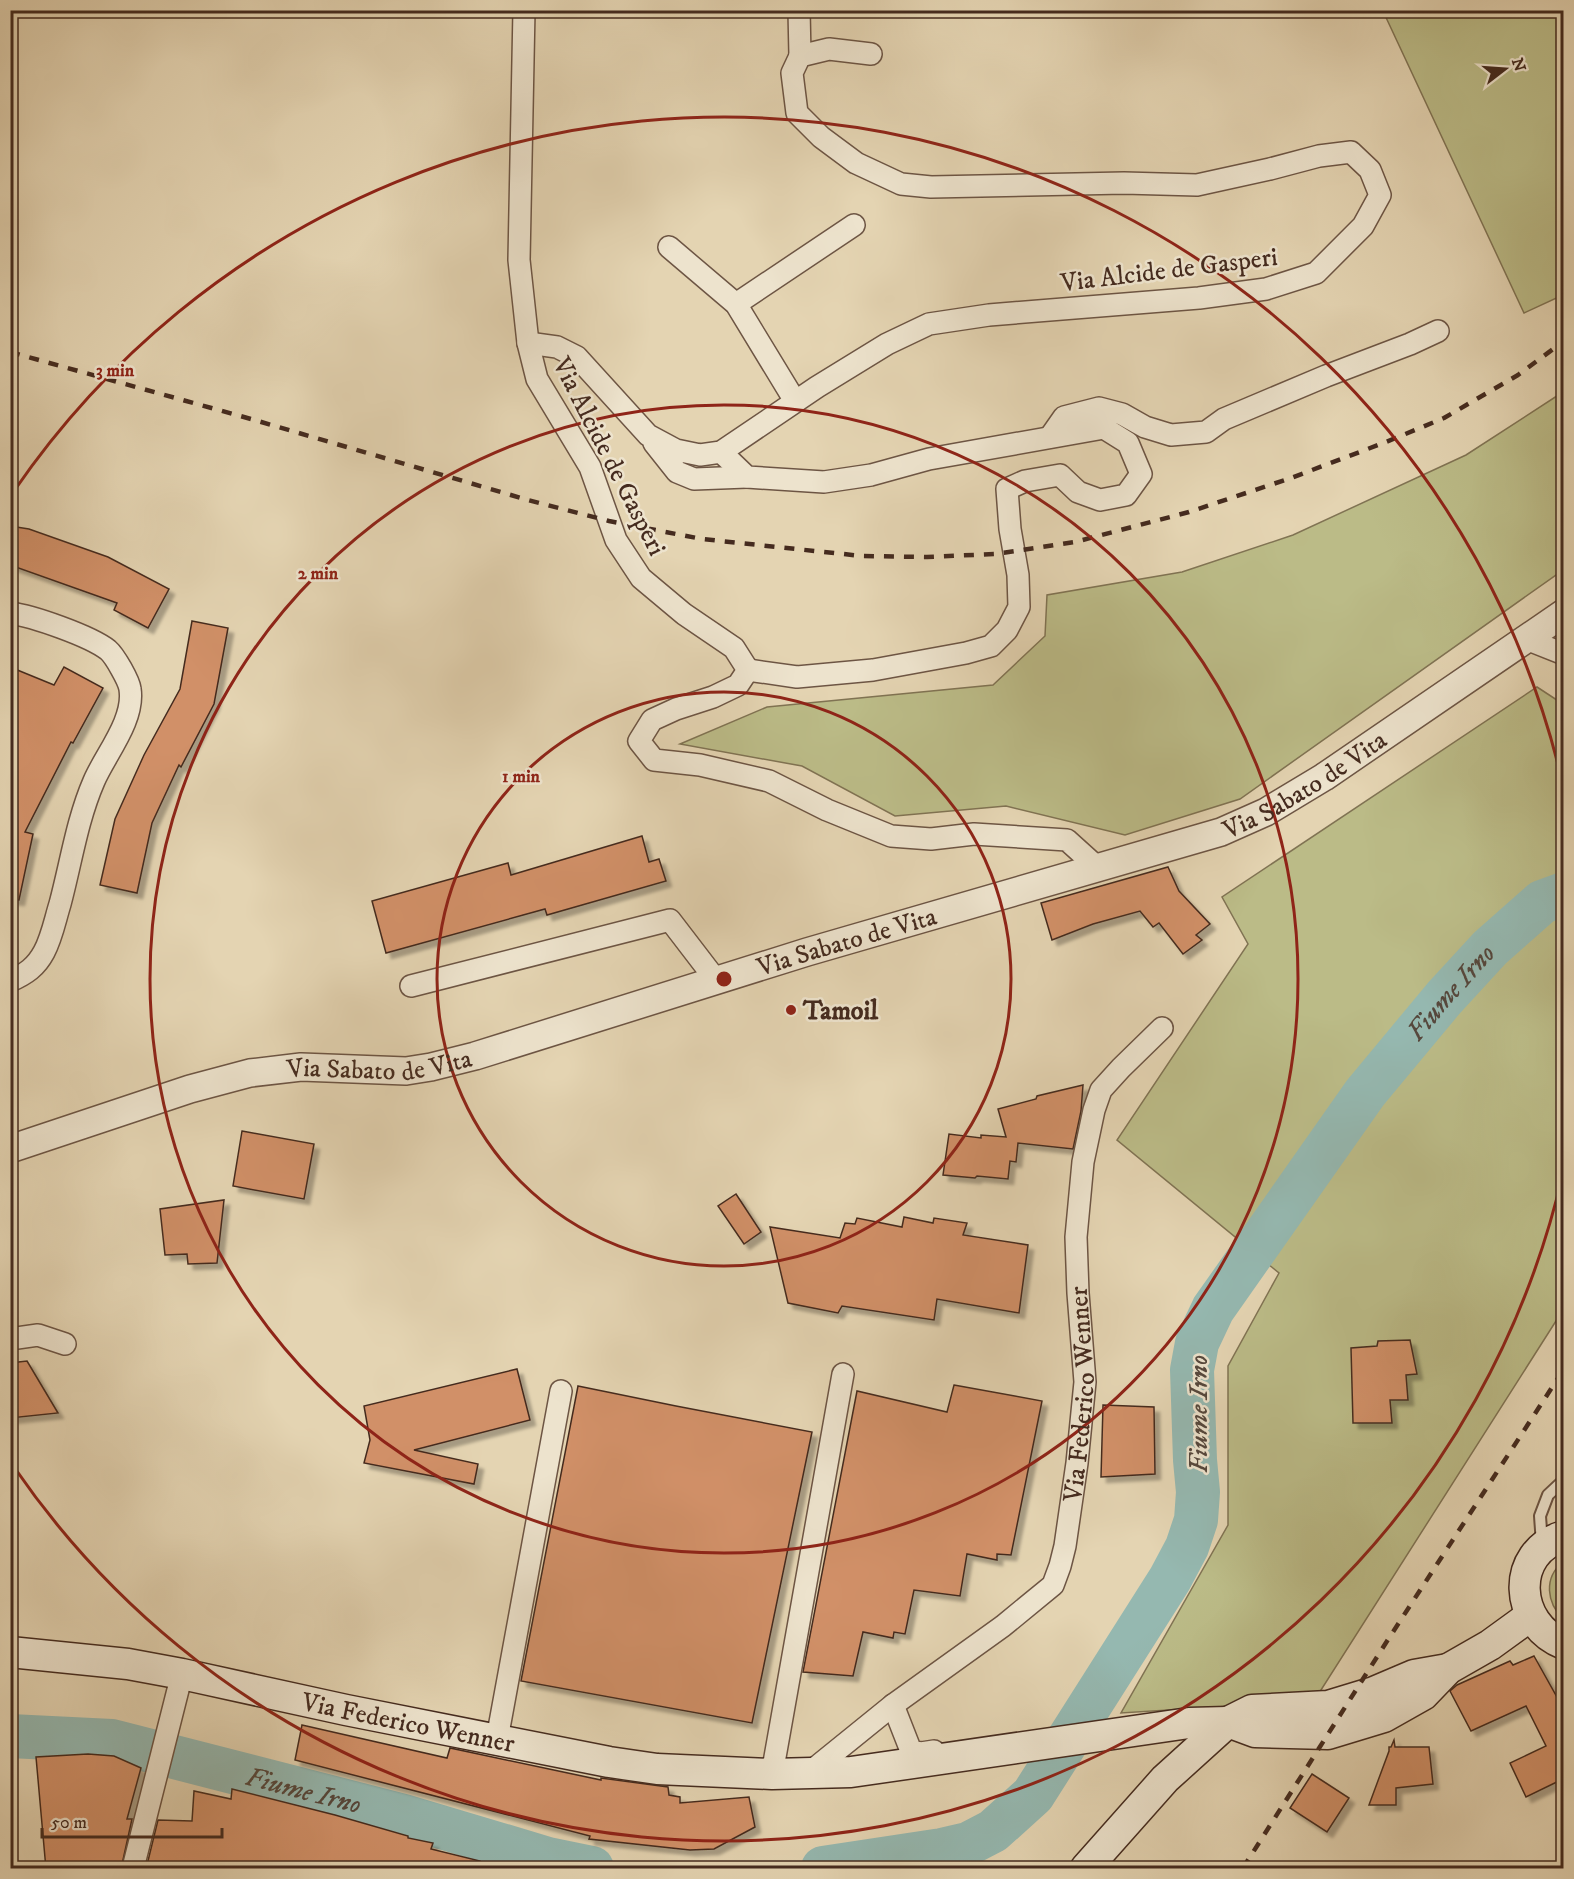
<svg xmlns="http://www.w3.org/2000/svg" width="1574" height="1879" font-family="'IM FELL DW Pica',serif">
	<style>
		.green { fill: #bbbb87; stroke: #807353; stroke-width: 1.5 }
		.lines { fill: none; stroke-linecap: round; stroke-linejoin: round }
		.river { stroke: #95b8b0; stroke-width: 44 }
		.building { fill: #d19067; stroke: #452b1f; stroke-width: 1.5; filter: url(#shadow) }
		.service-casing { stroke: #6d5544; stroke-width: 14 }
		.minor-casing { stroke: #6d5544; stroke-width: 24 }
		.tertiary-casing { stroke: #6d5544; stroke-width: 30 }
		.secondary-casing { stroke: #452b1f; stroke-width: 33 }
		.service { stroke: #ede3cd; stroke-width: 10 }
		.minor { stroke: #ede3cd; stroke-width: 21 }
		.tertiary { stroke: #ede3cd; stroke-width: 27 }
		.secondary { stroke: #ede3cd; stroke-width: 30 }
		.rail { stroke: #452b1f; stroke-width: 4.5; stroke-dasharray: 10 10; stroke-linecap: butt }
		.ring { fill: none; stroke: #8f2418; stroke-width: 3 }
		.poi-dot { fill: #8f2418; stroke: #ede3cd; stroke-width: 2 }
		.labels { text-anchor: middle; stroke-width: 5; stroke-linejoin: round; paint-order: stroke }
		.street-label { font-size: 26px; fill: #452b1f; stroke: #ede3cd }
		.poi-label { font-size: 26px; font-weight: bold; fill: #452b1f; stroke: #ede3cd; text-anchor: start }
		.water-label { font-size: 27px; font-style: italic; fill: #55473c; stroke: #ede3cd }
		.centre { fill: #8f2418; stroke: #ede3cd; stroke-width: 3 }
		.ring-label { font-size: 18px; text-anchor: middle; font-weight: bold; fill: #8f2418; stroke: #ede3cd; stroke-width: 5; stroke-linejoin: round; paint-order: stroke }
	</style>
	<defs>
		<filter id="shadow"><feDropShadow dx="5.5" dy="5.5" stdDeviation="1.5" flood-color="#0004"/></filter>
	</defs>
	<rect width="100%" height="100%" fill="#e4d4b2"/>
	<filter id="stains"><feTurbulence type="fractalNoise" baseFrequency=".00333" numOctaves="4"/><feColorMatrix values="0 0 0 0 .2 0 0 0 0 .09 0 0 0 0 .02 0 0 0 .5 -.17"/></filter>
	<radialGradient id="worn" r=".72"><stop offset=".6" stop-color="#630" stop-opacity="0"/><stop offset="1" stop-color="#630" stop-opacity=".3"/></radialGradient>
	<!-- green -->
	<g class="green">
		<path d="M1383 11H1563V295L1524 313Z"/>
		<path d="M1563 392V570L1240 799 1125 835 1006 806 895 816 802 766 680 744 767 707 993 685 1045 636 1047 595 1182 572 1293 535 1466 455Z"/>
		<path d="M1537 687 1563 704V1310L1314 1701 1121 1713 1228 1525V1366L1279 1273 1117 1140 1248 944 1222 897Z"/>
		<path d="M1563 1562V1619C1547 1603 1543 1578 1563 1562Z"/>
	</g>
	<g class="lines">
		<!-- river -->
		<g class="river">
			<path id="s1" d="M10 1736 112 1741 404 1816 548 1859 592 1868"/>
			<path id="s2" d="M823 1868 942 1850 968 1844 993 1831 1033 1795 1170 1579 1187 1547 1196 1520 1198 1492 1195 1460 1192 1370 1197 1343 1213 1309 1365 1093 1444 998 1490 948 1542 902 1564 894"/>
		</g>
	</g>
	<!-- building -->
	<g class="building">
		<path d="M10 526 29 529 108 557 169 589 148 628 114 610 117 603 10 565Z"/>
		<path d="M192 621 228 628 214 704 181 767 179 765 152 823 137 893 100 885 115 819 144 755 180 689Z"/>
		<path d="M10 667 54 685 64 667 103 688 73 743 71 742 25 832 33 834 19 900 10 899Z"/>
		<path d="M642 836 649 862 659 859 666 881 547 915 545 909 386 953 372 901 508 863 511 875Z"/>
		<path d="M1168 867 1179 891 1210 924 1196 935 1202 940 1183 954 1159 923 1153 927 1140 911 1093 924 1052 940 1041 903Z"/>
		<path d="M1083 1085 1081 1111 1073 1149 1018 1143 1016 1162 1010 1161 1008 1179 977 1176 975 1178 943 1175 949 1134 981 1138V1135L1006 1137 998 1109 1036 1099 1037 1096Z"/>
		<path d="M242 1131 314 1144 304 1199 233 1186Z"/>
		<path d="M736 1194 761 1232 744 1244 718 1206Z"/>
		<path d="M224 1200 217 1263 188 1264 187 1254 165 1255 160 1209Z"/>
		<path d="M904 1217 933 1223 934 1218 967 1223 963 1235 1028 1245 1019 1313 937 1299 934 1320 842 1306 838 1313 788 1303 770 1227 840 1238 845 1223 855 1224 857 1218 902 1227Z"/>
		<path d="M1410 1340 1417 1374 1406 1375 1408 1400H1390L1392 1423H1353L1351 1348 1377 1346 1378 1341Z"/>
		<path d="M27 1361 58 1413 10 1418V1363Z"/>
		<path d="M517 1369 530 1420 414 1450 478 1464 474 1484 364 1463 370 1440 364 1406Z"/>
		<path d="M954 1385 1042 1401 1011 1555 997 1554V1560L967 1554 960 1596 914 1590 905 1634 894 1632 893 1638 863 1632 853 1676 803 1672 857 1391 947 1412Z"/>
		<path d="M578 1386 676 1406 812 1432 752 1723 521 1681Z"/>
		<path d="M1103 1405 1154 1407 1155 1474 1101 1477Z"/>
		<path d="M1534 1656 1563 1708V1779L1526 1797 1510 1763 1546 1746 1526 1706 1471 1731 1450 1691 1457 1685 1510 1661 1513 1665Z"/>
		<path d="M302 1725 447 1758 450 1748 601 1780V1778L668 1787 669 1795 680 1797V1803L749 1797 755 1827 714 1849 690 1850 589 1839 590 1836 295 1760Z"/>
		<path d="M1394 1740 1395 1747H1429L1433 1784 1396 1788V1805H1369L1389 1751V1747H1391Z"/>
		<path d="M88 1754 114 1756 141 1768 127 1819H132L121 1869H46L36 1757Z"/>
		<path d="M1312 1774 1349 1798 1327 1832 1290 1808Z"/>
		<path d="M232 1789 335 1815 408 1836V1838L433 1843 431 1849 480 1861 479 1869H146L158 1820 192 1821 194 1791 231 1799Z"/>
	</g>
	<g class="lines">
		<!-- service casing -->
		<g class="service-casing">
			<path id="service" d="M1542 1544 1540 1516 1548 1495 1564 1480"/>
		</g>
		<!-- minor casing -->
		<g class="minor-casing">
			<g id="minor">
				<path d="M524 10 519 260 528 343 537 379 590 467 616 540 641 578 684 614 734 648 748 670 738 685 713 697 676 709 652 720 639 741 654 760 700 765 769 781 827 810 891 836 931 839 974 834 1067 840 1098 868"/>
				<path d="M799 10 800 56"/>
				<path d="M669 247 736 304 795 401"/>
				<path d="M736 304 854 225"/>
				<path d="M528 343 557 347 577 357 648 435 676 450 700 455 721 452 817 387 887 344 929 324 989 315 1199 298 1266 289 1316 273 1363 226 1380 195 1370 170 1351 152 1319 156 1270 169 1197 185 1124 183 931 187 901 184 856 163 821 137 797 113 792 73 800 56 829 49 871 54"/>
				<path d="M1050 437 1064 417 1099 408 1122 414 1145 427 1171 435 1206 432 1224 419 1326 376 1410 344 1438 331"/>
				<path d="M654 443 677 472 694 479 747 477"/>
				<path d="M721 452 747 477 824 482 871 475 929 459 1104 428 1128 443 1141 474 1126 495 1100 500 1078 492 1060 475 1025 481 1007 489 1010 529 1018 575 1019 607 1007 630 991 646 966 653 873 670 797 677 748 670"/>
				<path d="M10 613C33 616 90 636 108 650 115 656 129 681 130 689 135 720 105 755 94 781 77 820 71 863 60 904 55 920 52 937 44 952 36 967 26 974 10 981"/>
				<path d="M1526 639 1564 654"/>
				<path d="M411 986 670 920 716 980"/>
				<path d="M10 1339 38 1335 65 1344"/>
				<path d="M893 1705 911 1751 921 1753 934 1751"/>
				<path d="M497 1739 561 1391"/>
				<path id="s3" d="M809 1773 893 1705 1003 1626 1053 1585 1060 1566 1065 1546 1077 1463 1085 1382 1078 1293 1076 1237 1083 1162 1094 1110 1101 1090 1121 1068 1162 1028"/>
				<path d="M772 1774 843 1374"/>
				<path d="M133 1868 182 1674"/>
			</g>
		</g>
		<!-- tertiary casing -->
		<g class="tertiary-casing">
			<g id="tertiary">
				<path id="s4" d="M10 1149 190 1089 250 1073 301 1067 406 1071 431 1067 475 1056 807 952 1221 832 1266 812 1324 777 1564 613"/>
			</g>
		</g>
		<!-- secondary casing -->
		<g class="secondary-casing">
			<g id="secondary">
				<path d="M1564 1536C1509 1552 1514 1625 1564 1644"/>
				<path id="s5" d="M10 1652 128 1664 182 1674 346 1710 609 1762 657 1769 772 1774 851 1772 1189 1723 1228 1722 1255 1732 1328 1734 1384 1717 1423 1695 1448 1669 1490 1645 1530 1616"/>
				<path d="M1086 1868 1165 1779 1228 1722 1252 1710 1328 1706 1374 1692 1414 1675 1448 1669"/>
			</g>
		</g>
		<!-- service -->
		<use href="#service" class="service"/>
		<!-- minor -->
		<use href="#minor" class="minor"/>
		<!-- tertiary -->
		<use href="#tertiary" class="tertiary"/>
		<!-- secondary -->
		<use href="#secondary" class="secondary"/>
		<!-- rail -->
		<g class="rail">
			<path d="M10 352 251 419 528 500 609 521 702 539 862 556 927 557 995 554 1075 542 1189 512 1291 478 1386 442 1444 418 1518 375 1564 341"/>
			<path d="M1243 1868 1389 1638 1564 1369"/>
		</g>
	</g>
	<!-- distance rings -->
	<g class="ring">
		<circle cx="724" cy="979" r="287"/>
		<circle cx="724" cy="979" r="574"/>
		<path d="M1563 1173A861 861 0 0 1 14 1467M14 491A861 861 0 0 1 1563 785"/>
	</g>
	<!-- markers -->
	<circle class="poi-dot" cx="791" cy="1010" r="6"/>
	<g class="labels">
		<!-- street labels -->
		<g class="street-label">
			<text transform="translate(1169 269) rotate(-7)" y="9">Via Alcide de Gasperi</text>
			<text transform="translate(610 456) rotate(63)" y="9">Via Alcide de Gasperi</text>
			<text dy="9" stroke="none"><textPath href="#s4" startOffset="1354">Via Sabato de Vita</textPath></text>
			<text dy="9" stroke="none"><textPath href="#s4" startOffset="868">Via Sabato de Vita</textPath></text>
			<text dy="9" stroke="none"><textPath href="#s4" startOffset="382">Via Sabato de Vita</textPath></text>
			<text dy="9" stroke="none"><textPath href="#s3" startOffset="502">Via Federico Wenner</textPath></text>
			<text dy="9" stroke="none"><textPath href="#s5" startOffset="405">Via Federico Wenner</textPath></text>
		</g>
		<!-- poi labels -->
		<g class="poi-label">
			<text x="803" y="1019">Tamoil</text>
		</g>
		<!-- water labels -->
		<g class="water-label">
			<text dy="9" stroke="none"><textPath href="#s2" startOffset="1161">Fiume Irno</textPath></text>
			<text transform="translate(1198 1414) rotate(-90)" y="9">Fiume Irno</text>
			<text dy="9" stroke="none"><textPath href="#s1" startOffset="300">Fiume Irno</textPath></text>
		</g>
	</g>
	<circle cx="724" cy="979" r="9" class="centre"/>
	<g class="ring-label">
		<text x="115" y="376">3 min</text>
		<text x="318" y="579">2 min</text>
		<text x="521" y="782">1 min</text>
	</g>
	<!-- margin -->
	<rect width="1574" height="1879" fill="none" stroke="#e4d4b2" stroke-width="36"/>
	<rect x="12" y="12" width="1550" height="1855" fill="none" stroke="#452b1f" stroke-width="3"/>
	<rect x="18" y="18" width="1538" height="1843" fill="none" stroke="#452b1f" stroke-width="1.5"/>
	<!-- north arrow -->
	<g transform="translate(1505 69) rotate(73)" stroke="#ede3cd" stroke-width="4.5" paint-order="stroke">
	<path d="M0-4.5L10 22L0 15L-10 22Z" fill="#452b1f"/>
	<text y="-9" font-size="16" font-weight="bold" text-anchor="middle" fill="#452b1f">N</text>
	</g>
	<!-- scale -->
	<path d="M42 1828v9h180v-9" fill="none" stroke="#452b1f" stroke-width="3"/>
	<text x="51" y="1828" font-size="18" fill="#452b1f" stroke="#ede3cd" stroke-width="4.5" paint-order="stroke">50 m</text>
	<rect width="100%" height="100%" filter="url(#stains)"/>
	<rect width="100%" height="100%" fill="url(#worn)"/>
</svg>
